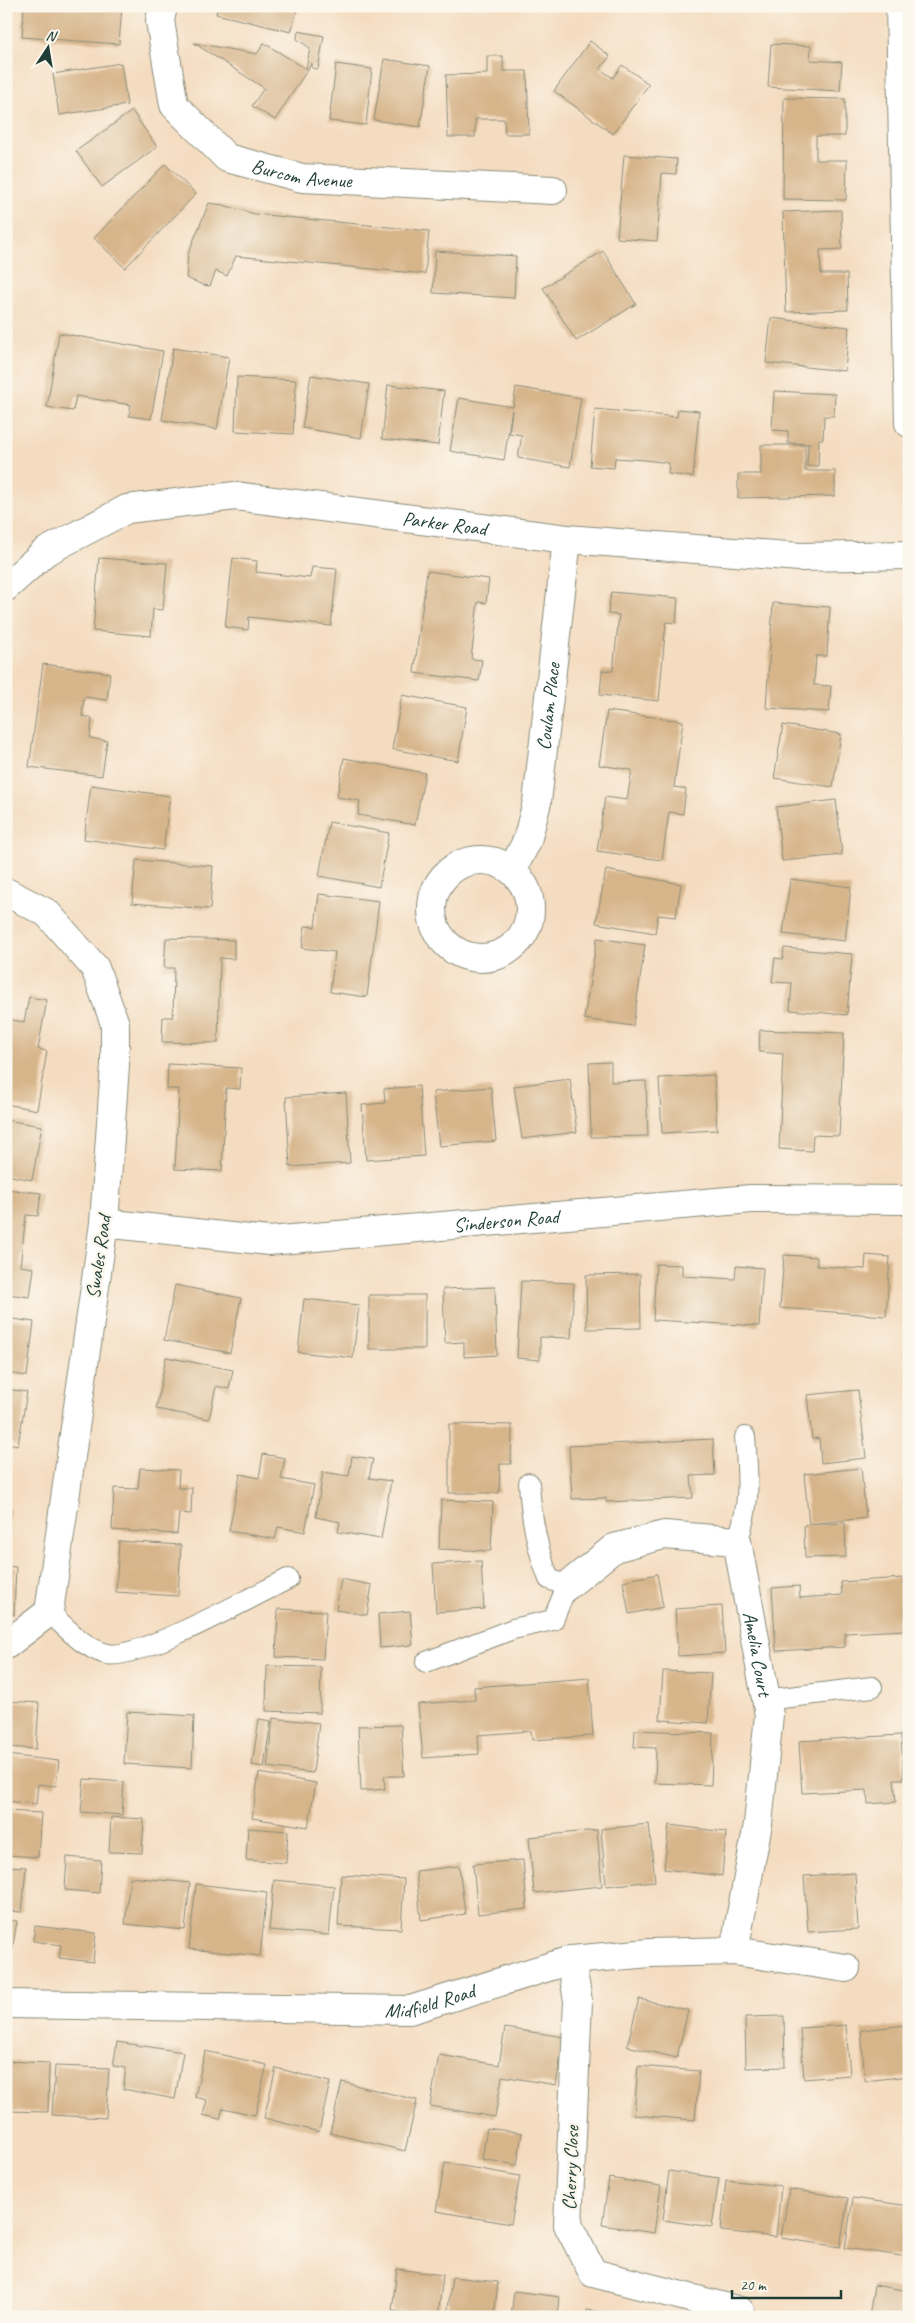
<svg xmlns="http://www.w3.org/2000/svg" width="915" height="2323" font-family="Caveat,sans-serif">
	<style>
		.building { fill: #d7b58b }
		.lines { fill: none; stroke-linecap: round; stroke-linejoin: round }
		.service-casing { stroke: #8a8c7a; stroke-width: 22 }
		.minor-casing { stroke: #8a8c7a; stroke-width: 30 }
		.service { stroke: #fff; stroke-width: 20 }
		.minor { stroke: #fff; stroke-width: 28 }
		.labels { text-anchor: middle; stroke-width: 5; stroke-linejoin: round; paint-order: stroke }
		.street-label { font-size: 20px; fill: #1f3d34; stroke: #fbf7ec }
	</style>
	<rect width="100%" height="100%" fill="#fbf7ec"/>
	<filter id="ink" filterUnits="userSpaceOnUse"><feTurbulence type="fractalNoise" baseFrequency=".02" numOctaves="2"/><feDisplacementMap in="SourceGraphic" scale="10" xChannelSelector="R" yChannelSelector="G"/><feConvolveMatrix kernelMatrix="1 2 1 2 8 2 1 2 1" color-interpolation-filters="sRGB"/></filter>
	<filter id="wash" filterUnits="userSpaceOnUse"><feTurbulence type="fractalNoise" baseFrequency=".0096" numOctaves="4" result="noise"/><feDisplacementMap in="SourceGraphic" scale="20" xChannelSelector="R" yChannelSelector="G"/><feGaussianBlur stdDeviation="1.12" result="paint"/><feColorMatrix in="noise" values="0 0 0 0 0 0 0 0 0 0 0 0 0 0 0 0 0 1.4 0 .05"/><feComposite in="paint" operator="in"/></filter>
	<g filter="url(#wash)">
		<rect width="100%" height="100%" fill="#f4dcc0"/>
		<g id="blocks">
			<!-- building -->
			<g class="building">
				<path d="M24 6H122L119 44 22 37Z"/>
				<path d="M218 6H298L291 32 216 14Z"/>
				<path d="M298 31 324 36 318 69 312 68V63L275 120 252 106 264 88 194 43 257 54 264 43 306 69 310 48 297 39Z"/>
				<path d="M590 41 610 56 600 69 613 78 622 65 649 84 613 134 554 91Z"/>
				<path d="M771 44 811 46 810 60 842 62 840 91 768 87Z"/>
				<path d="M487 56H503V71H527L529 134H505L504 119H475V137H448L446 75 487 74Z"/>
				<path d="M384 59 430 66 420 127 374 120Z"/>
				<path d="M121 63 127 105 59 115 53 74Z"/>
				<path d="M336 64 372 69 366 125 329 121Z"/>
				<path d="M784 98 845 99V136H816V160H847L846 200 783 199Z"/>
				<path d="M132 111 157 147 102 187 76 151Z"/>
				<path d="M624 155 677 159 676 174 662 173 657 241 617 238Z"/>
				<path d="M165 164 196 194 125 268 94 238Z"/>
				<path d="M209 203 223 205 255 214 429 231 425 274 236 256 227 276 216 271 210 286 203 285 186 278 188 254Z"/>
				<path d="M841 210 842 249 820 250 821 274H847L848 310 786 312 783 212Z"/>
				<path d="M435 251 516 256 514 298 433 293Z"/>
				<path d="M603 251 636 304 576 341 543 288Z"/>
				<path d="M771 318 849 327 845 371 766 363Z"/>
				<path d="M59 333 163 351 151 419 129 416 131 405 76 396 73 411 47 407Z"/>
				<path d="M173 348 229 357 217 429 162 420Z"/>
				<path d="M311 375 369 384 361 438 302 428Z"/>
				<path d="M237 377 296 380 293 434 235 431Z"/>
				<path d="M388 385 444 391 438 445 382 439Z"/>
				<path d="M516 387 581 398 570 467 518 458 522 435 509 433 512 410 504 460 450 451 459 398 513 407Z"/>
				<path d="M774 391 835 394 834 416H824L823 439H819L818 466H807L808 445 811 444 788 443V431L772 430Z"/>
				<path d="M595 409 677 417 678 409 699 411 693 477 668 474 669 463 645 460 615 458 614 468 590 466Z"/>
				<path d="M761 445H805V471H835V496L738 498V474H761Z"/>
				<path d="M99 558 167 563 163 610 153 609 151 636 93 631Z"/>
				<path d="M233 558 257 561 256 572 310 578 312 567 337 569 331 626 249 617 248 630 225 627Z"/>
				<path d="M427 571 489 579 486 603 478 602 471 659 482 660 479 681 414 673Z"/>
				<path d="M611 592 678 598 676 623 666 622 659 701 600 695 602 670 613 671 619 615 608 614Z"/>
				<path d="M773 603 830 607 827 656H816L814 685 831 686 829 712 766 708Z"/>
				<path d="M43 664 110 673 107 700 84 697 82 716 92 718 90 738 107 741 102 776 29 767Z"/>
				<path d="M402 695 467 707 458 761 392 749Z"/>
				<path d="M607 711 683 721 674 787 686 789 683 814 669 812 662 860 597 851 605 797 627 800 632 770 599 765Z"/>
				<path d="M783 725 841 734 833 787 774 778Z"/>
				<path d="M344 758 425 773 415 825 358 815 360 801 337 797Z"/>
				<path d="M91 785 170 796 163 850 84 839Z"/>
				<path d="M836 800 842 855 782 861 776 807Z"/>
				<path d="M329 822 389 833 379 887 319 876Z"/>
				<path d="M136 860 213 866 210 909 132 903Z"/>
				<path d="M606 870 681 884 676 917 658 915 655 933 596 923Z"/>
				<path d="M790 879 851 887 845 941 783 934Z"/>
				<path d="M319 894 379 901 367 997 330 992 335 952 302 948 305 926 315 927Z"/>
				<path d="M166 938 234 940V959L220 958 218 1043 162 1042 163 1017H173L174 968H164Z"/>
				<path d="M597 938 645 945 633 1026 584 1019Z"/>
				<path d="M784 948 852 954 847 1015 790 1010 792 983 772 982 775 958 783 959Z"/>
				<path d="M29 997 47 1000 38 1049 47 1051 37 1110 6 1104V1019L24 1022Z"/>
				<path d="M760 1030 844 1033 839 1136 813 1135 812 1151 779 1149 783 1054 759 1052Z"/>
				<path d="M611 1062V1082L646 1081 648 1136 591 1137 589 1063Z"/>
				<path d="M168 1064 241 1068 240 1089 226 1088 222 1171 175 1169 179 1089H167Z"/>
				<path d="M714 1075 717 1130 662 1133 659 1078Z"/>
				<path d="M570 1079 577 1132 522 1139 514 1086Z"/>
				<path d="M419 1086 424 1156 366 1160 362 1105 385 1103 384 1089Z"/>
				<path d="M491 1087 496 1141 439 1146 433 1092Z"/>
				<path d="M346 1093 350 1163 290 1167 286 1097Z"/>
				<path d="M6 1120 42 1126 32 1180 6 1175Z"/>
				<path d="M6 1189 41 1193 38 1216 26 1215 20 1266 34 1268 30 1297 6 1294Z"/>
				<path d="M784 1255 817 1257V1266L865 1269 866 1255 890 1257 886 1316 780 1308Z"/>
				<path d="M656 1264 682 1265V1276L735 1279 736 1266 763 1268 759 1326 653 1320Z"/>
				<path d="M640 1274 641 1328 587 1329 586 1275Z"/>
				<path d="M521 1281 574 1283 571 1338 540 1337V1360L517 1358Z"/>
				<path d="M175 1285 241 1298 230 1353 164 1340Z"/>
				<path d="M495 1287 497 1355 464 1357V1342L445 1343 443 1289Z"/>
				<rect x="369" y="1295" width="56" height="54"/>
				<path d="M304 1299 359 1305 353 1358 298 1352Z"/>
				<path d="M6 1318 34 1322 27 1376 6 1373Z"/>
				<path d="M166 1357 233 1370 229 1389 216 1386 209 1419 156 1409Z"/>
				<path d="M6 1389 27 1392 18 1445 6 1443Z"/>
				<path d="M858 1390 866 1458 821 1463 819 1438 812 1439 807 1395Z"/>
				<path d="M449 1424 512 1425 511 1464H500L499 1493H449Z"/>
				<path d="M713 1439 715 1475 691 1476 693 1498 606 1502V1498L572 1499 569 1446Z"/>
				<path d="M263 1454 285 1458 281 1479 314 1485 305 1532 278 1527 275 1539 229 1531 240 1474 259 1478Z"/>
				<path d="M352 1456 373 1459 369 1478 391 1481 381 1539 338 1532 340 1522 316 1517 323 1472 349 1476Z"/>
				<path d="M140 1468 179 1470 178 1488H192L191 1514 179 1513 177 1534 112 1530 114 1488 138 1489Z"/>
				<path d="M861 1468 866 1518 809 1524 804 1474Z"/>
				<path d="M441 1500 493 1502 491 1551 439 1549Z"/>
				<path d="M6 1507 10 1508 8 1531H6Z"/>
				<path d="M845 1523 846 1557 805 1558 804 1525Z"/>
				<path d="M119 1541 181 1545 178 1596 116 1592Z"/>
				<path d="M481 1561 484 1609 436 1612 433 1564Z"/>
				<path d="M6 1566 16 1567 14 1615 6 1614Z"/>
				<path d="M657 1574 663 1607 629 1614 623 1581Z"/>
				<path d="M903 1578 906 1630 845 1633V1647L776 1651 772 1588 799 1586 800 1598 842 1595 841 1582Z"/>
				<path d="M341 1579 372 1585 367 1615 336 1610Z"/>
				<path d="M722 1606 725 1653 678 1656 675 1609Z"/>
				<path d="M278 1609 326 1611 323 1659 276 1657Z"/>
				<path d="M410 1611 413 1645 380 1648 378 1614Z"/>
				<path d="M267 1666 321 1667 320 1713 266 1711Z"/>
				<path d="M663 1671 711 1673 708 1723 660 1720Z"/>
				<path d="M589 1678 593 1736 532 1740 531 1731 478 1735 479 1754 423 1758 418 1704 475 1700 474 1687Z"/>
				<path d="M6 1701 39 1703 36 1749 6 1747Z"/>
				<path d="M127 1712 194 1716 192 1768 124 1764Z"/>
				<path d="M273 1718 319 1723 313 1773 267 1767Z"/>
				<path d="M259 1719 271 1721 264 1767 252 1765Z"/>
				<path d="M401 1725 404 1776H384L385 1789 361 1791 358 1726Z"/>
				<path d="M635 1730 713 1733 711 1785 655 1783 656 1748 634 1747Z"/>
				<path d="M901 1735 904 1779H894L896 1802 868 1804 867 1790 802 1793 799 1741Z"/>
				<path d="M6 1755 59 1761 56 1786 38 1784 36 1804 6 1801Z"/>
				<path d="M259 1773 316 1783 308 1827 252 1818Z"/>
				<path d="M84 1779 124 1782 122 1815 81 1812Z"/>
				<path d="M6 1811 41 1813 38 1857 6 1855Z"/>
				<path d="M111 1817 144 1819 142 1853 109 1852Z"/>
				<path d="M649 1824 655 1881 606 1886 601 1829Z"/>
				<path d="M669 1825 726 1832 722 1876 664 1869Z"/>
				<path d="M248 1828 288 1831 286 1863 246 1860Z"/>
				<path d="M597 1830 602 1886 534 1893 529 1837Z"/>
				<path d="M67 1857 101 1860 99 1893 65 1890Z"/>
				<path d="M523 1860 527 1909 478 1914 473 1864Z"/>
				<path d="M6 1866 26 1867 22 1912 6 1911Z"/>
				<path d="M459 1866 465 1914 421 1920 416 1871Z"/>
				<path d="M855 1873 858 1929 808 1932 804 1876Z"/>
				<path d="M341 1875 404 1879 401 1929 338 1926Z"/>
				<path d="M130 1877 190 1883 185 1930 125 1924Z"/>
				<path d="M274 1880 334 1886 329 1935 269 1930Z"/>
				<path d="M196 1884 267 1892 260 1956 189 1949Z"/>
				<path d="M6 1920 17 1921 10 1964 6 1963Z"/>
				<path d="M35 1926 96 1933 93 1962 59 1958 61 1945 33 1941Z"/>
				<path d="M639 1999 688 2010 677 2058 627 2046Z"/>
				<path d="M784 2016 785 2067 746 2068 745 2017Z"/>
				<path d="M846 2025 850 2075 804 2079 800 2028Z"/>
				<path d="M907 2025 909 2076 865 2081 861 2030Z"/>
				<path d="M505 2028 564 2037 556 2085 502 2076 495 2117 430 2106 439 2055 499 2065Z"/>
				<path d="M117 2042 183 2052 175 2099 123 2089 126 2068 113 2066Z"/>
				<path d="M205 2051 267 2065 255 2115 223 2108 220 2119 203 2115 207 2100 195 2097Z"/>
				<path d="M6 2061 49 2063 48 2112 6 2111Z"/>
				<path d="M55 2066 109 2068 106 2118 52 2115Z"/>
				<path d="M638 2066 699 2071 695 2120 634 2115Z"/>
				<path d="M276 2068 330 2082 319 2132 264 2118Z"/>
				<path d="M342 2082 417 2100 405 2151 330 2133Z"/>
				<path d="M487 2128 522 2133 517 2165 482 2159Z"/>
				<path d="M445 2163 520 2176 511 2224 436 2211Z"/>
				<path d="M669 2171 719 2178 712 2227 663 2220Z"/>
				<path d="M609 2178 661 2186 654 2233 602 2225Z"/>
				<path d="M726 2180 781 2186 776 2237 721 2231Z"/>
				<path d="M789 2189 848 2198 840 2247 781 2238Z"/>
				<path d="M853 2198 909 2206V2257L845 2248Z"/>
				<path d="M397 2269 443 2275 438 2317 392 2311Z"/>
				<path d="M452 2277 498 2282 494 2317H447Z"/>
				<path d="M874 2285 909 2291 907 2317H869Z"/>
				<path d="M514 2291 560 2297 558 2317H511Z"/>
				<path d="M587 2310 635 2316 634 2317H586Z"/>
			</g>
		</g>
	</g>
	<g filter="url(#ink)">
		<use href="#blocks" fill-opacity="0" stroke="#8a8c7a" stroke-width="1"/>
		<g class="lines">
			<!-- service casing -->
			<g class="service-casing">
				<g id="service">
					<path d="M737 1541C751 1507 748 1473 745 1437"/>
					<path d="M49 1612C66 1627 83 1648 107 1654 137 1661 255 1595 288 1579"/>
					<path d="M426 1662 513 1629 553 1620 567 1586 549 1579C536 1547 531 1517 529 1483"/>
					<path d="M765 1700 872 1687"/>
				</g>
			</g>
			<!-- minor casing -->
			<g class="minor-casing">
				<g id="minor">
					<path id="s1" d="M163 6 160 21 174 105 227 158 302 178 553 190"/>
					<path d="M900 6 909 423"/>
					<path id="s2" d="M6 587 45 552 127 509 235 496 567 539 800 557 909 555"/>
					<circle cx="481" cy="909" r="49"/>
					<path id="s3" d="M512 870 527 841 537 802 567 539"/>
					<path d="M6 892 47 913 95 968 115 1024V1065L104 1223 49 1612 6 1645"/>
					<path id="s4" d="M104 1223 269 1241 751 1199 909 1200"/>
					<path id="s5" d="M567 1586 614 1548 664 1535 737 1541 769 1715 758 1824 734 1951"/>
					<path d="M571 1960 578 2001 568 2225 593 2273 740 2311V2317"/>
					<path id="s6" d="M6 2004 410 2010 571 1960 650 1953 734 1951 846 1968"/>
				</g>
			</g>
			<!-- service -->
			<use href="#service" class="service"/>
			<!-- minor -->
			<use href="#minor" class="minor"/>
		</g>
	</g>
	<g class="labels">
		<!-- street labels -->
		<g class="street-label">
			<text dy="7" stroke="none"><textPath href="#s1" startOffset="252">Burcom Avenue</textPath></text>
			<text dy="7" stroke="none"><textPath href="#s2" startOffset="465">Parker Road</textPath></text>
			<text dy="7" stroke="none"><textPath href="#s3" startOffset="169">Coulam Place</textPath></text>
			<text dy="7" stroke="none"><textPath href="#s4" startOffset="404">Sinderson Road</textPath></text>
			<text transform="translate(98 1257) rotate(-82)" y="7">Swales Road</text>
			<text dy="7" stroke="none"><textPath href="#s5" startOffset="300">Amelia Court</textPath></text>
			<text dy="7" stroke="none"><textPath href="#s6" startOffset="425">Midfield Road</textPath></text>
			<text transform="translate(570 2168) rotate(-88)" y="7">Cherry Close</text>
		</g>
	</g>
	<!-- margin -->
	<rect width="915" height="2323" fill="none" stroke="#fbf7ec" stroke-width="25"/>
	<!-- north arrow -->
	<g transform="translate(48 48) rotate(12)" stroke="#fbf7ec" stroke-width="4" paint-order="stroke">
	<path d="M0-4L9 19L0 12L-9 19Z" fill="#1f3d34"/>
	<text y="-8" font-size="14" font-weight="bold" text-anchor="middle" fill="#1f3d34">N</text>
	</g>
	<!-- scale -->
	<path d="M732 2290v8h109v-8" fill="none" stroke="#1f3d34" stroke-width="2.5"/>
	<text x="740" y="2290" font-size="15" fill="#1f3d34" stroke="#fbf7ec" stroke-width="4" paint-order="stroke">20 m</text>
</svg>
